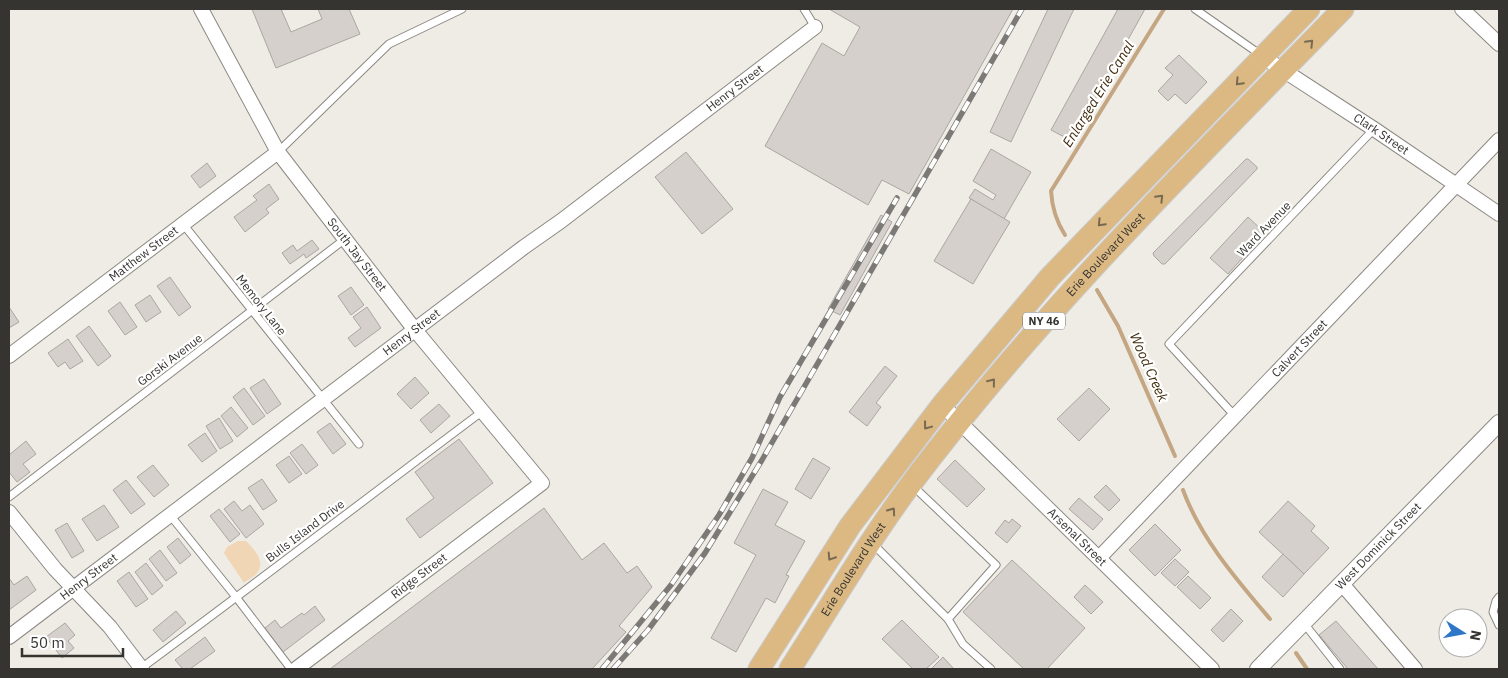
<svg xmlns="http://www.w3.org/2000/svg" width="1508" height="678" font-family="'IBM Plex Sans',sans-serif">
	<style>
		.green { fill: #f0d6b5 }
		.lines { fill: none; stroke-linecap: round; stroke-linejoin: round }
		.stream { stroke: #c4a782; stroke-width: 4 }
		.building { fill: #d5d0cb; stroke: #aba6a1 }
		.service-casing { stroke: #8c8882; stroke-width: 9 }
		.minor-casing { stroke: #8c8882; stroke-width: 16 }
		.tertiary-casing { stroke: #8c8882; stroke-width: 18 }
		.primary-casing { stroke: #cacac9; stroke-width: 23 }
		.service { stroke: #fff; stroke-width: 7 }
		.minor { stroke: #fff; stroke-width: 14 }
		.tertiary { stroke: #fff; stroke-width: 16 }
		.primary { stroke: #dcb983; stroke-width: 21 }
		.rail-casing { stroke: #7c7a76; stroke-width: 5.5 }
		.rail { stroke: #fff; stroke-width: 4; stroke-dasharray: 11; stroke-linecap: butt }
		.oneway { stroke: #786952 }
		.labels { text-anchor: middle; stroke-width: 4.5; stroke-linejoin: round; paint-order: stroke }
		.shield { fill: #fff; stroke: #72716f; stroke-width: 1 }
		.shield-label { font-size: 11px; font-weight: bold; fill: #353431 }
		.street-label { font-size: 12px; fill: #353431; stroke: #fff }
		.water-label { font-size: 14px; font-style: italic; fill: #412c0d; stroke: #fff }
	</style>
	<rect width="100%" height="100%" fill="#efebe5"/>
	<!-- green -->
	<path class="green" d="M238 541H246C254 549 266 561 257 573 254 577 247 580 244 583L224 553 227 547Z"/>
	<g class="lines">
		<!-- stream -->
		<g class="stream">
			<path d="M1065 235C1056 221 1052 208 1051 191L1164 9"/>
			<path d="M1097 290 1118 326 1175 456"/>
			<path d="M1183 490C1201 539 1237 580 1270 619"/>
			<path d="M1296 653 1307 669"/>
		</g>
	</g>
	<!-- building -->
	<g class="building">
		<path d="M252 9H281L291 32 322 19 318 9H349L360 34 276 68Z"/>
		<path d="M829 9H1013L909 194 882 180 868 205 765 146 822 43 844 56 860 27Z"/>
		<path d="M1048 9H1074L1011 142 990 132Z"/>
		<path d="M1118 9H1145L1072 141 1051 130Z"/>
		<path d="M1179 55 1207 82 1186 104 1175 94 1168 101 1158 91 1173 75 1165 68Z"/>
		<path d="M991 149 1031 172 1004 219 969 198 975 189 993 200 996 195 973 181Z"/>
		<path d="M686 152 733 209 702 234 655 177Z"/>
		<path d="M1246 159H1248L1257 167V169L1165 264H1162L1154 256 1153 253Z"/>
		<path d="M207 163 216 176 200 188 191 176Z"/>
		<path d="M269 184 279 199 266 209 269 213 245 232 234 217 257 200 253 196Z"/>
		<path d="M971 199 1010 222 973 284 934 261Z"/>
		<path d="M881 215 892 222 840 315 828 309Z"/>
		<path d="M1248 217 1265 233 1228 274 1210 258Z"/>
		<path d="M312 240 319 249 306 258 304 254 290 264 282 253 293 245 297 251Z"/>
		<path d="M170 277 191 307 179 316 157 286Z"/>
		<path d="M351 287 364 305 351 315 338 296Z"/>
		<path d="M150 295 161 312 146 322 135 305Z"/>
		<path d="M120 302 137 327 125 335 108 311Z"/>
		<path d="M9 307 19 322 9 328Z"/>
		<path d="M367 307 381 328 355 347 348 338 361 328 353 317Z"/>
		<path d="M89 326 111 356 98 366 76 336Z"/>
		<path d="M68 339 83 361 70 369 65 362 58 367 48 353Z"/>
		<path d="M885 366 897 376 876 403 881 407 867 426 849 412Z"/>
		<path d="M415 377 429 393 411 409 397 394Z"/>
		<path d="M264 379 281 404 267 414 250 388Z"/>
		<path d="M244 388 265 416 253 425 233 397Z"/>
		<path d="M1089 388 1110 409 1079 441 1057 419Z"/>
		<path d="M439 404 450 416 431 433 420 420Z"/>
		<path d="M231 407 248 428 237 437 221 416Z"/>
		<path d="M219 418 233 441 220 449 206 426Z"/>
		<path d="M330 423 346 444 333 454 317 432Z"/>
		<path d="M205 433 217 451 202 462 188 445Z"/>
		<path d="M459 439 493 483 420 538 406 519 434 498 415 472Z"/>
		<path d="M26 441 36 454 23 464 30 472 17 482 9 472V455Z"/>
		<path d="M302 444 318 465 306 474 290 453Z"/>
		<path d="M289 456 302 474 289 483 276 465Z"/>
		<path d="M813 458 830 468 811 499 795 489Z"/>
		<path d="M955 460 985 489 967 507 937 479Z"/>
		<path d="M153 465 169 485 154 497 137 477Z"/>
		<path d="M262 479 277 501 263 510 248 488Z"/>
		<path d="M126 480 145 504 131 514 113 490Z"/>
		<path d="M1106 485 1120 500 1109 511 1094 497Z"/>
		<path d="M763 489 788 502 775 525 805 541 786 575 789 576 775 603 766 598 736 652 711 638 756 555 734 543Z"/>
		<path d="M1079 498 1103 519 1093 530 1069 509Z"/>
		<path d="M234 501 242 511 250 505 264 524 246 538 224 509Z"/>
		<path d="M1288 501 1315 526 1311 531 1329 548 1304 574 1259 532Z"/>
		<path d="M104 505 119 527 97 541 82 519Z"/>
		<path d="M544 508 582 560 604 543 627 573 637 566 652 587 619 626 626 632 592 669H330Z"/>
		<path d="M219 509 240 534 230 542 210 516Z"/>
		<path d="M1012 519 1021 526 1007 543 995 533 1005 520 1009 523Z"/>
		<path d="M67 523 84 551 72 558 55 530Z"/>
		<path d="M1155 524 1181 550 1155 576 1129 550Z"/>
		<path d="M178 538 191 555 180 564 167 547Z"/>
		<path d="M160 550 177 573 166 581 149 559Z"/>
		<path d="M1283 554 1304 574 1283 597 1262 577Z"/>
		<path d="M1175 559 1189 572 1175 586 1161 573Z"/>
		<path d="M1012 560 1085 628 1047 669H1024L963 612Z"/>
		<path d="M146 563 163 586 152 595 135 572Z"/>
		<path d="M129 572 148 599 136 607 117 581Z"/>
		<path d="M27 576 36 590 9 610V578L14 585Z"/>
		<path d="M1188 576 1211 598 1200 609 1177 587Z"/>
		<path d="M1085 585 1103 602 1091 614 1074 597Z"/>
		<path d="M315 606 325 620 283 652 265 628 275 620 281 628 302 613 304 615Z"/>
		<path d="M1231 609 1243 621 1223 642 1211 630Z"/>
		<path d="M176 611 186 623 163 642 153 630Z"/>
		<path d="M902 620 939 657 926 669H913L882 639Z"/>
		<path d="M1336 621 1378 669H1348L1319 635Z"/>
		<path d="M65 623 75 635 68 641 74 648 62 658 46 637Z"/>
		<path d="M205 637 215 651 190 669H183L175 660Z"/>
		<path d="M943 657 954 669H931Z"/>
	</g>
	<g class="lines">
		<!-- service casing -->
		<g class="service-casing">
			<g id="service">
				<path d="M804 9 815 27"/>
				<path d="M1195 9 1261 55"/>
				<path d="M278 152 389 44 462 9"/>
				<path d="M183 224 359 444"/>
				<path d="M1234 415 1169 344 1374 129"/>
				<path d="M913 486 996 565 948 619 963 644 991 669"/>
				<path d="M9 497 345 239"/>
				<path d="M170 515 236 597 291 669"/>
				<path d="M872 543 948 619"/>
				<path d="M1499 597 1496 601 1493 612 1499 625"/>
				<path d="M1303 622 1340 669"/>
				<path d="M140 669C255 584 368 497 483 411"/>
			</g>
		</g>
		<!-- minor casing -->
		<g class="minor-casing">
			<g id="minor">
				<path id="s1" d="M201 9 278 152 415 330 542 483 296 669"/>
				<path d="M1462 9 1499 44"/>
				<path id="s2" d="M1263 57 1374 129 1499 214"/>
				<path id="s3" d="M9 356 278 152"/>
				<path id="s4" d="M942 405 1212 669"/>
				<path d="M9 512 55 569 110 627 142 669"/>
				<path id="s5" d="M1099 558 1499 140"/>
				<path d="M1342 584 1415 669"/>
				<path id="s6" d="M9 637 524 247 561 221 815 27"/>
			</g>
		</g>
		<!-- tertiary casing -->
		<g class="tertiary-casing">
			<g id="tertiary">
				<path id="s7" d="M1258 669 1499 423"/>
			</g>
		</g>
		<!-- primary casing -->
		<g class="primary-casing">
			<g id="primary">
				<path d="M759 669 850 526 942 405 1050 277 1309 9"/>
				<path id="s8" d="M790 669C830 607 867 543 911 484 1040 312 1194 162 1343 9"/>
			</g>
		</g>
		<!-- service -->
		<use href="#service" class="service"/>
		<!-- minor -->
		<use href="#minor" class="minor"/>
		<!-- tertiary -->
		<use href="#tertiary" class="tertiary"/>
		<!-- primary -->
		<use href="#primary" class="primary"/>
		<!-- rail casing -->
		<g class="rail-casing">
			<g id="rail">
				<path d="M602 669 671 585 719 515 752 458 780 397 897 198"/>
				<path d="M613 669 648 630 705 553 762 460 1022 9"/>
			</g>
		</g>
		<!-- rail -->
		<use href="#rail" class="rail"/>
	</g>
	<!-- one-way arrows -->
	<defs><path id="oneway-chevron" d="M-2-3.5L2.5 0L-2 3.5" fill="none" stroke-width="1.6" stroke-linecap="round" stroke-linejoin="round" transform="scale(1.25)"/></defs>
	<g class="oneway">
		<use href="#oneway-chevron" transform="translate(1310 43) rotate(-46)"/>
		<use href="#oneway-chevron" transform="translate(1239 82) rotate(134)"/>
		<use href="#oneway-chevron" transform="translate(1160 198) rotate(-46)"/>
		<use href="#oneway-chevron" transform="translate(1101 223) rotate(134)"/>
		<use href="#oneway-chevron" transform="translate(992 382) rotate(-51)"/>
		<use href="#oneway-chevron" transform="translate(927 426) rotate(127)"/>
		<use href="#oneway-chevron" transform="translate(892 511) rotate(-55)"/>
		<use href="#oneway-chevron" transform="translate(831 557) rotate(123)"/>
	</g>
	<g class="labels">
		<!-- shield labels -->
		<rect class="shield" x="1023" y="312.5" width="42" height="17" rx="4"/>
		<g class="shield-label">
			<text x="1044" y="325">NY 46</text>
		</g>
		<!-- street labels -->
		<g class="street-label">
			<text dy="4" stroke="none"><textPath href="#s6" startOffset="910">Henry Street</textPath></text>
			<text dy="4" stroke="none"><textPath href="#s2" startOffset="141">Clark Street</textPath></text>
			<text transform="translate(1264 229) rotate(-46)" y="4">Ward Avenue</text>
			<text dy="4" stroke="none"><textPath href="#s3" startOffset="169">Matthew Street</textPath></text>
			<text dy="4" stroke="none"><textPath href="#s1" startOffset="292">South Jay Street</textPath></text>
			<text dy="4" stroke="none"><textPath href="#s8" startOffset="522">Erie Boulevard West</textPath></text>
			<text transform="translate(261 305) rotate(52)" y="4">Memory Lane</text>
			<text dy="4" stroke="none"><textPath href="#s6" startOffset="505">Henry Street</textPath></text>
			<text dy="4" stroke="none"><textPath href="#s5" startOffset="290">Calvert Street</textPath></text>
			<text transform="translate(170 360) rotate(-37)" y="4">Gorski Avenue</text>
			<text transform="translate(305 531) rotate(-37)" y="4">Bulls Island Drive</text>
			<text dy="4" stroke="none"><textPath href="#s4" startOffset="189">Arsenal Street</textPath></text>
			<text dy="4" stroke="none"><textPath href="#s7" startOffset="172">West Dominick Street</textPath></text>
			<text dy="4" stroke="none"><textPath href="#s8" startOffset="118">Erie Boulevard West</textPath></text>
			<text dy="4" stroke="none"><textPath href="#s6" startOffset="100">Henry Street</textPath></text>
			<text transform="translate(419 576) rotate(-37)" y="4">Ridge Street</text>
		</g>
		<!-- water labels -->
		<g class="water-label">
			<text transform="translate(1098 94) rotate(-58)" y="5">Enlarged Erie Canal</text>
			<text transform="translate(1149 367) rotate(66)" y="5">Wood Creek</text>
		</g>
	</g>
	<!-- border -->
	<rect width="1508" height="678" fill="none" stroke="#353431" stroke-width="20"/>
	<!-- north arrow -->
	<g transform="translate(1463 633) rotate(101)"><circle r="24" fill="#ffffff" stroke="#aeaead"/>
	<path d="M0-4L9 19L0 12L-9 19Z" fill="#2e77c8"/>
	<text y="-8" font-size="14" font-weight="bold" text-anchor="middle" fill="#353431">N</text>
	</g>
	<!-- scale -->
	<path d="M22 648v8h101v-8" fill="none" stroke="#353431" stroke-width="2.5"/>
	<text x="30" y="648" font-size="15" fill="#353431" stroke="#ffffff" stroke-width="4" paint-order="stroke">50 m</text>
</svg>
